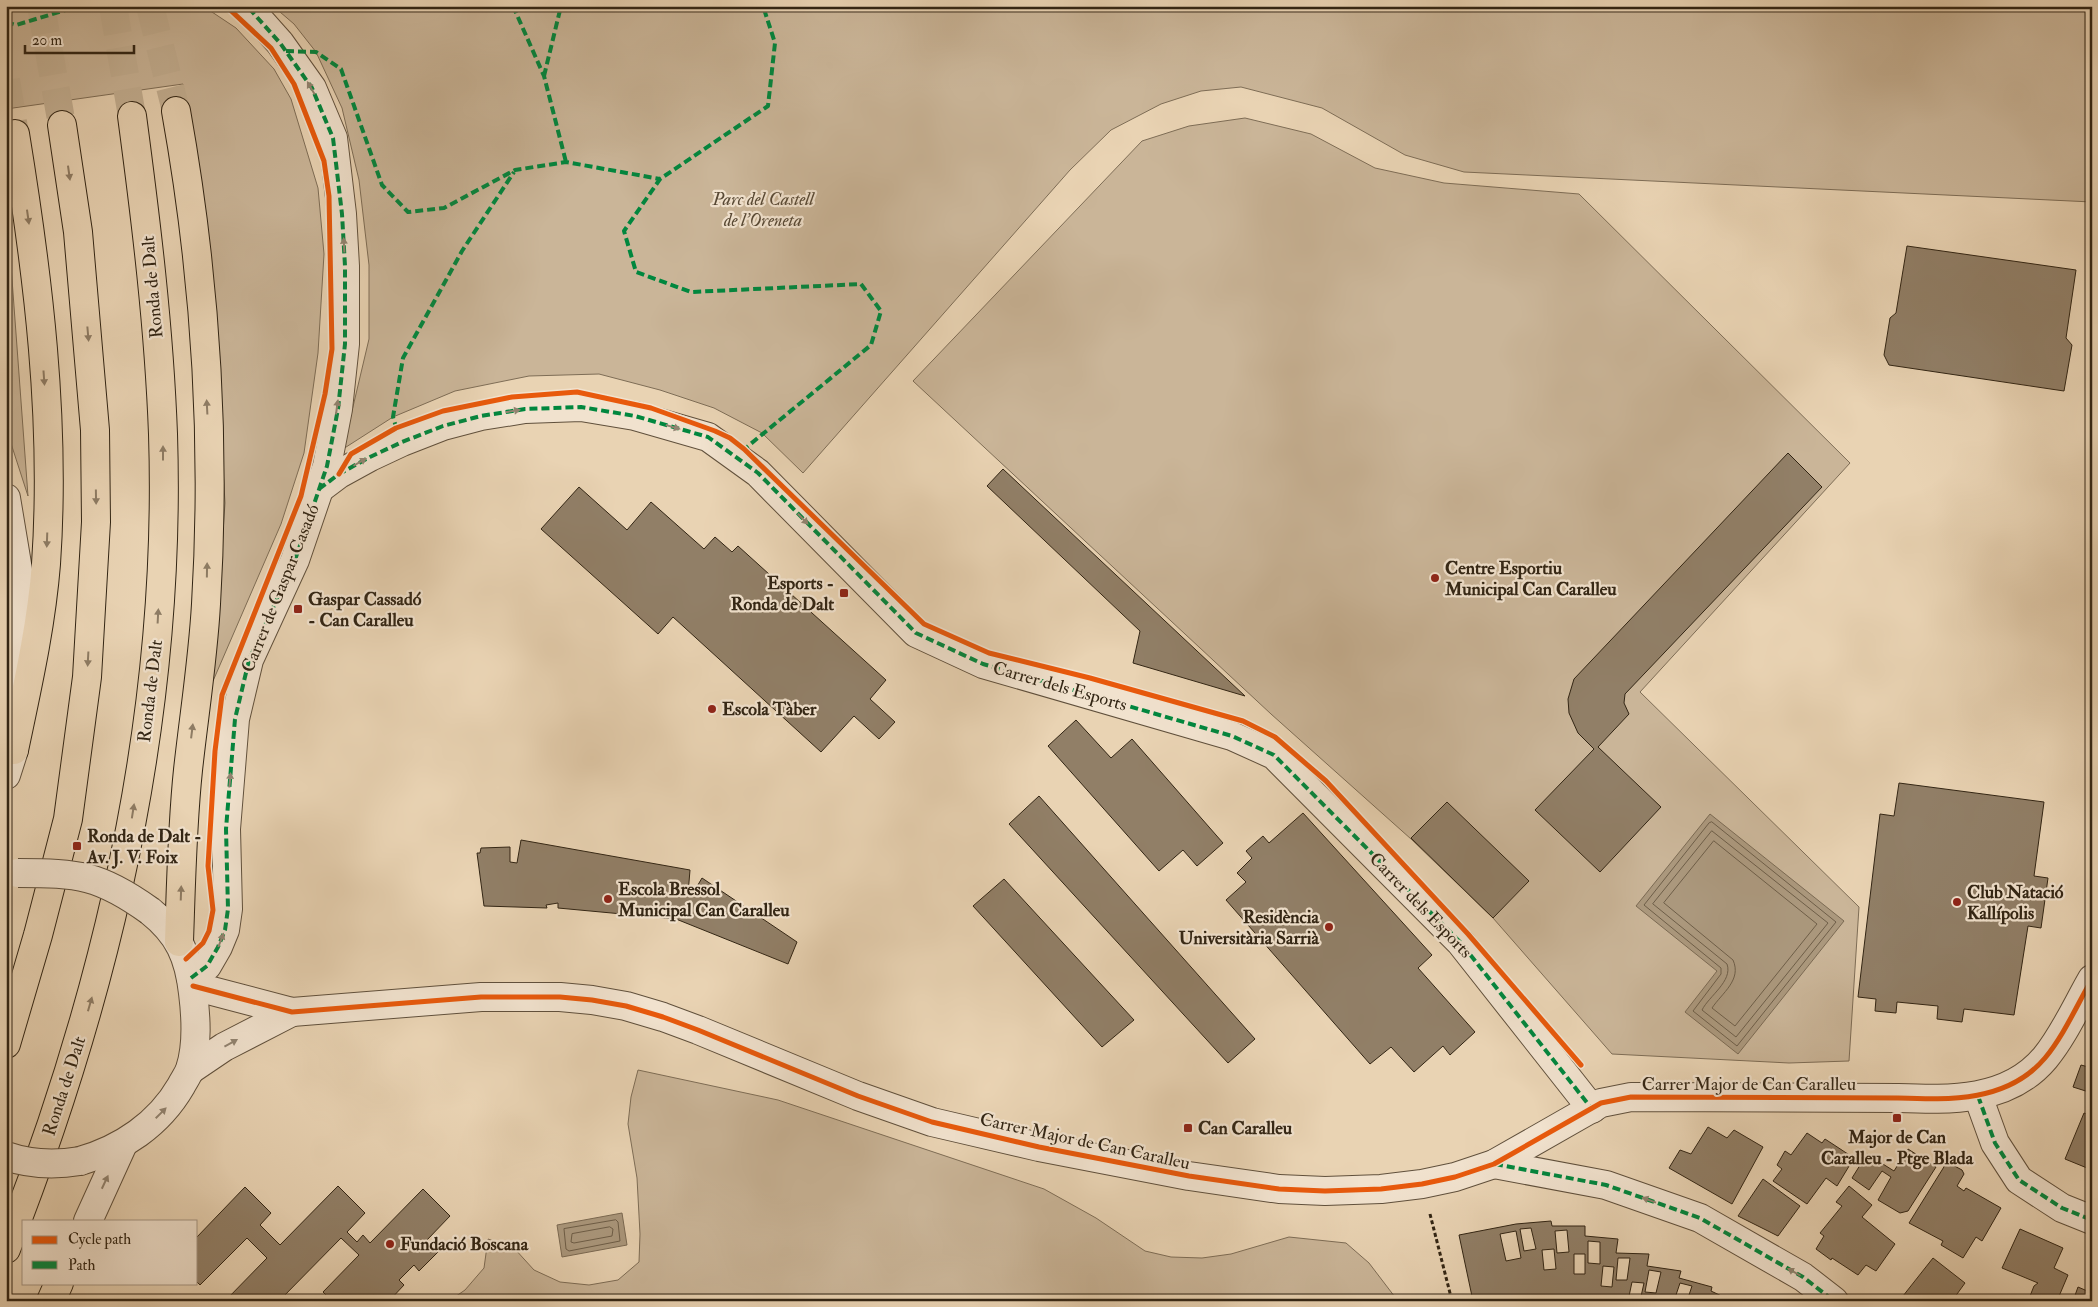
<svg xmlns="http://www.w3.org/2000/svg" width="2098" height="1307" font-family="'IM FELL Double Pica',serif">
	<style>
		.green { fill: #cab598; stroke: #7e6d56 }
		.water { fill: #ab987d; stroke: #7b6a53 }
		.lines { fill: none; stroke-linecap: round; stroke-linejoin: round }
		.shore { stroke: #6e5e48; stroke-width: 1 }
		.building { fill: #917f67; stroke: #322514; fill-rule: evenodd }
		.highway-tunnel { stroke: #c4b093; stroke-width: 28; stroke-dasharray: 28 14; stroke-linecap: butt }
		.minor-casing { stroke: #60503c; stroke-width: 30 }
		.highway-casing { stroke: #322514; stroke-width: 30 }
		.path { stroke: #322514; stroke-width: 3; stroke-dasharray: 4 2.5; stroke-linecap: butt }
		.minor { stroke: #f1e2ce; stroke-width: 28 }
		.highway { stroke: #e9d3b3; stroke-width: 28 }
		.minor-bridge-casing { stroke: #60503c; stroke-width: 30; stroke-linecap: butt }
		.minor-bridge { stroke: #f1e2ce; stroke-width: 28 }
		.quiet { stroke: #00873e; stroke-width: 4; stroke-dasharray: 8 4; stroke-linecap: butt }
		.cycleway-casing { stroke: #f1e2ce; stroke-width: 8 }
		.cycleway { stroke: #e8590c; stroke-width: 5 }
		.oneway { fill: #928471 }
		.oneway2 { fill: #8e7c64 }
		.poi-dot { fill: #8f2418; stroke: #f1e2ce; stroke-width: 2 }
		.labels { text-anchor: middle; stroke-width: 4.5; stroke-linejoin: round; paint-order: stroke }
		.park-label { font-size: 18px; font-style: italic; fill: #584935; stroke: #f1e2ce }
		.street-label { font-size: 18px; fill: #322514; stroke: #f1e2ce }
		.poi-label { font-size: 18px; font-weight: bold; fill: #322514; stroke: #f1e2ce; text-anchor: start }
	</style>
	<rect width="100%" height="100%" fill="#e9d3b3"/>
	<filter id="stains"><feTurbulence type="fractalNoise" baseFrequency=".004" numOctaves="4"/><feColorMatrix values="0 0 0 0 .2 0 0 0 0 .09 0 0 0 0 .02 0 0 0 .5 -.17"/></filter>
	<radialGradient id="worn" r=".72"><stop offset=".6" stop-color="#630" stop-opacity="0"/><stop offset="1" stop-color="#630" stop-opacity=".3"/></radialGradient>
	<!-- green -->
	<g class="green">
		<path d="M6 6H203L236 28 274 69 291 99 318 188 324 254 318 353 304 453 281 524 213 681 225 503 217 365 207 259 183 84 6 109Z"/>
		<path d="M273 6H2092V202L1464 172 1405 155 1322 108 1241 87 1201 91 1161 104 1111 130 1070 170 803 473 762 433 714 408 660 390 599 374 529 376 455 391 393 417 343 449 369 339V265L359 180 342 108 316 52 294 24Z"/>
		<path d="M1245 118 1311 134 1375 168 1444 183 1579 194 1850 463 1640 692 1859 907 1849 1061 1789 1063 1612 1054 1493 918 1411 839 1271 714 913 381 1142 141 1189 126Z"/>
		<path d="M6 225H8L28 496 6 428Z"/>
		<path d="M638 1070 778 1100 1044 1189 1096 1218 1145 1251 1171 1257 1202 1258 1231 1254 1289 1237 1346 1243 1369 1263 1398 1301H449L465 1290 484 1268 488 1239 514 1248 534 1270 560 1282 589 1285 618 1280 639 1262 640 1234 637 1178 628 1124 631 1097Z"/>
	</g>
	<!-- water -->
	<g class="water">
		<path d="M1710 814 1844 921 1738 1054 1685 1012 1717 971 1636 906Z"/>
		<path d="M622 1213 627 1245 562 1257 557 1225Z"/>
	</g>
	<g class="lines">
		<!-- shore -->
		<g class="shore">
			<path d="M1712 822 1836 922 1737 1046 1693 1011 1721 974V968L1644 905 1709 823Z"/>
			<path d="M1712 831 1828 923 1736 1037 1702 1010C1709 996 1733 981 1727 964L1653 904Z"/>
			<path d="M1714 841 1817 924 1735 1026 1712 1008C1722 993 1742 980 1733 960L1664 903Z"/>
			<path d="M616 1220 618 1222 620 1241 569 1251 566 1249 564 1229Z"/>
			<path d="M610 1227 613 1229 612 1236 574 1243 571 1242 572 1234Z"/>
		</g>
	</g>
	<!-- building -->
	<g class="building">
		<path d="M1907 246 2076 270 2066 338 2072 345 2064 391 1889 365 1884 355 1890 318 1896 313Z"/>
		<path d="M1788 453 1822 487 1625 694 1624 703 1629 714 1598 747 1661 807 1600 872 1535 810 1594 749 1578 733 1569 713 1568 699 1574 679Z"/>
		<path d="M1003 469 1245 696 1133 663 1140 631 987 486Z"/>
		<path d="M579 487 627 530 651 502 704 549 715 537 732 552 738 546 886 680 870 699 895 722 879 739 854 716 821 752 673 617 658 634 541 529Z"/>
		<path d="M1076 720 1111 758 1132 739 1223 843 1197 866 1183 850 1159 871 1048 746Z"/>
		<path d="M1899 783 2044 802 2034 876 2048 878 2041 928 2028 926 2014 1015 1964 1009 1962 1022 1937 1019 1938 1006 1897 1002 1896 1013 1875 1011 1876 999 1858 997 1880 814 1894 816Z"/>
		<path d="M1039 796 1255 1039 1228 1063 1009 824Z"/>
		<path d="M1447 802 1529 881 1493 918 1411 838Z"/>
		<path d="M1303 813 1432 955 1418 968 1475 1032 1450 1055 1443 1046 1414 1072 1391 1047 1370 1064 1226 900 1246 882 1237 873 1252 858 1246 851 1263 836 1269 843Z"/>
		<path d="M521 840 690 870 688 894 692 895 702 878 797 942 788 964 676 919 558 908V903L546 905 547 908 484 906 477 853H480L481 848 510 847V862L517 863Z"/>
		<path d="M1004 879 1134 1020 1102 1047 973 906Z"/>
		<path d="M2081 1065 2092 1068V1093L2073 1087Z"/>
		<path d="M2084 1113 2092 1116V1170L2065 1159Z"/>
		<path d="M1708 1127 1727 1138 1734 1130 1763 1147 1732 1204 1669 1168 1680 1150 1691 1154Z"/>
		<path d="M1807 1133 1822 1143 1825 1139 1854 1158 1837 1186 1826 1178 1807 1204 1773 1181 1782 1169 1777 1165 1785 1151 1791 1155Z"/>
		<path d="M1908 1149 1936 1167 1908 1211 1900 1213 1878 1200 1891 1177 1882 1171 1869 1190 1852 1178 1867 1154 1894 1171Z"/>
		<path d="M1947 1162 1962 1170 1964 1174 1957 1186 1964 1191 1966 1188 2001 1208 1982 1241 1976 1237 1963 1258 1941 1245 1943 1241 1909 1223Z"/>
		<path d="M1763 1179 1800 1206 1778 1236 1738 1216Z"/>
		<path d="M338 1186 365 1213 347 1232 357 1242 363 1235 370 1243 423 1189 450 1216 427 1240 439 1251 419 1271 414 1265 399 1280 404 1285 389 1301H380L373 1295 367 1301H332L323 1292 359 1255 341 1238 279 1301H225L267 1258 247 1238 200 1285 196 1281V1238L245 1187 271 1213 260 1225 280 1245Z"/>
		<path d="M1849 1186 1872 1205 1862 1217 1895 1244 1876 1271 1866 1265 1858 1275 1832 1258 1831 1260 1816 1249 1824 1236 1820 1233 1842 1206 1836 1202Z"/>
		<path d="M1551 1221 1552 1226H1585V1236L1618 1239 1616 1253 1649 1254 1647 1266 1681 1271 1679 1278 1712 1287 1711 1291 1732 1301H1721L1711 1297 1709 1301H1687L1692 1286 1680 1283 1674 1301H1672L1673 1298 1661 1296 1659 1301H1640L1644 1283 1632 1282 1628 1301H1559V1297L1523 1301H1473L1459 1235 1516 1224ZM1531 1228 1536 1249 1524 1251 1520 1229ZM1567 1230 1569 1252 1557 1253 1555 1231ZM1516 1231 1521 1258 1506 1261 1500 1234ZM1588 1241 1600 1242V1264L1588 1263ZM1554 1249 1556 1269 1544 1270 1542 1250ZM1574 1254H1585V1274H1574ZM1618 1258H1630L1627 1280H1616ZM1603 1266 1614 1267 1612 1287 1601 1286ZM1649 1270 1661 1272 1656 1293 1645 1292Z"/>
		<path d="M2020 1229 2063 1248 2054 1268 2068 1275 2057 1301H2028L2034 1286 2038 1283 2002 1268Z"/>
		<path d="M1933 1258 1965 1283 1952 1301H1899Z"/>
		<path d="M2078 1287 2092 1293V1301H2073Z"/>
	</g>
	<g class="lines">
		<!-- highway-tunnel -->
		<g class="highway-tunnel">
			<path d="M41 6 62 125"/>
			<path d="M113 6 132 116"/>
			<path d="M150 6 176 111"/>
			<path d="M6 80 15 134"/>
		</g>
		<!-- minor casing -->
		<g class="minor-casing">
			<g id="minor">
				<path d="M319 489 339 474 370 457 402 442 443 426 481 416 525 409 581 407 635 416 708 437 758 473 916 633 983 664 1232 736 1274 755 1461 943 1592 1109"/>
				<path d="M6 498 18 570 14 750 6 775"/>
				<path d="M191 978 207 966 218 947 225 930 228 909 226 829 235 719 249 660 295 560 327 466 338 409 345 344V266L342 214 333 138 312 88 280 43 247 6"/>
				<path d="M193 986 292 1012 481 997H560L592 1000 626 1006 663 1017 698 1030 858 1096 932 1122 1039 1147 1189 1176 1279 1189 1325 1191 1381 1189 1422 1184 1455 1177 1494 1164 1601 1103 1631 1097 1898 1098C1950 1100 2008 1102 2045 1058 2064 1035 2077 1005 2092 979"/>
				<path d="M190 1070 224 1047 292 1012"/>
				<path d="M1978 1096 1995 1143 2019 1180 2062 1208 2092 1220"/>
				<path d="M80 1161C122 1149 159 1124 181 1086 184 1080 188 1075 190 1069 198 1045 196 1017 193 993 189 957 179 934 150 911"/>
				<path d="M1494 1164 1606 1185 1700 1218 1803 1277 1834 1301"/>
				<path d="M88 1221 123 1144"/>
			</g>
		</g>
		<!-- highway casing -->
		<g class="highway-casing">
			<g id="highway">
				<path d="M176 111C205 273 216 440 206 604 203 659 194 715 188 770 182 827 181 885 179 942"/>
				<path d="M14 750C27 688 41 627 46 564 56 420 38 275 15 134"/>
				<path d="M6 1044 38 935 68 819 87 677 96 522 95 430 78 232 62 125"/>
				<path d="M6 1249C108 990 172 713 163 434 159 327 146 221 132 116"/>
				<path d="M51 1301 59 1283"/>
			</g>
		</g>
		<!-- path -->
		<path class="path" d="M1430 1214 1452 1301"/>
		<!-- minor -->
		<use href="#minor" class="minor"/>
		<!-- highway -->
		<use href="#highway" class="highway"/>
		<!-- minor-bridge casing -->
		<g class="minor-bridge-casing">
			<g id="minor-bridge">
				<path d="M18 873C79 873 100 875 150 911"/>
				<path d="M6 1156C29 1164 56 1165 80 1161"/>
			</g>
		</g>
		<!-- minor-bridge -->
		<use href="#minor-bridge" class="minor-bridge"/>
		<!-- quiet -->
		<g class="quiet">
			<path d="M513 6 544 76 566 162"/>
			<path d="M6 22 16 25 79 6"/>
			<path d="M286 51 316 52 341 69 382 185 408 212 444 208 515 170 566 162 660 179"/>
			<path d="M544 76 561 6"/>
			<path d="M397 430 393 417 403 358 462 251 514 172"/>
			<path d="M742 451 871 345 881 311 861 284 691 292 636 272 624 231 660 179 768 106 775 43 763 6"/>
			<path d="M319 489 339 474 370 457 402 442 443 426 481 416 525 409 581 407 635 416 708 437 758 473 916 633 983 664 1232 736 1274 755 1461 943 1592 1109"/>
			<path d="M191 978 207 966 218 947 225 930 228 909 226 829 235 719 249 660 295 560 327 466 338 409 345 344V266L342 214 333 138 312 88 280 43 247 6"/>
			<path d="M1978 1096 1995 1143 2019 1180 2062 1208 2092 1220"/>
			<path d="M1495 1164 1606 1185 1700 1218 1803 1277 1834 1301"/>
		</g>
		<!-- cycleway casing -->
		<g class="cycleway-casing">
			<g id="cycleway">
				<path d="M339 474 351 454 396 428 443 411 512 397 577 392 651 408 715 431 730 438 744 449 924 624 989 653 1090 678 1243 721 1275 737 1326 781 1468 934 1581 1065"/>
				<path d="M186 959 203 943 209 931 213 910 208 866 215 751 222 695 301 496 325 394 332 349 329 196 324 161 294 84 271 48 226 6"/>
				<path d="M193 986 292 1012 481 997H560L592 1000 626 1006 663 1017 698 1030 858 1096 932 1122 1039 1147 1189 1176 1279 1189 1325 1191 1381 1189 1422 1184 1455 1177 1494 1164 1601 1103 1631 1097 1898 1098C1950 1100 2008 1102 2045 1058 2064 1035 2077 1005 2092 979"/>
			</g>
		</g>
		<!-- cycleway -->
		<use href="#cycleway" class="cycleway"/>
	</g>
	<!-- one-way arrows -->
	<defs><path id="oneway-solid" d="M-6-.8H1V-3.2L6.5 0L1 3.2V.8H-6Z" transform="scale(1.25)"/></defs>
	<g class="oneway">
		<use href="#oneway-solid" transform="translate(311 88) rotate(-120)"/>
		<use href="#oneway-solid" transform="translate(344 245) rotate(-93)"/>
		<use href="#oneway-solid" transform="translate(337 407) rotate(-82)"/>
		<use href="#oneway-solid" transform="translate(513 411) rotate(-9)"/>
		<use href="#oneway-solid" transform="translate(673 427) rotate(16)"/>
		<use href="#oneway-solid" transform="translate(360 462) rotate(-30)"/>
		<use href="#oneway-solid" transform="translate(803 519) rotate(46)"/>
		<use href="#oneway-solid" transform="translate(230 780) rotate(-85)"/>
		<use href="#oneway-solid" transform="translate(221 940) rotate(-69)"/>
		<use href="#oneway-solid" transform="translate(231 1043) rotate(-29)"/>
		<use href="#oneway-solid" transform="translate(161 1113) rotate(-45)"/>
		<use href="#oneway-solid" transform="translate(105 1182) rotate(-65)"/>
		<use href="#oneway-solid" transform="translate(1649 1200) rotate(-160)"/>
		<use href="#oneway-solid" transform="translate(1794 1272) rotate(-150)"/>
	</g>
	<g class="oneway2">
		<use href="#oneway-solid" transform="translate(69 173) rotate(82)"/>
		<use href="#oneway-solid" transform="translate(28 217) rotate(82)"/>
		<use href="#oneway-solid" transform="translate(88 334) rotate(85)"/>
		<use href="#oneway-solid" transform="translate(44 378) rotate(86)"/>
		<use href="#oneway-solid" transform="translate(207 407) rotate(-93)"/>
		<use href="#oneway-solid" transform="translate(163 453) rotate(-90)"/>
		<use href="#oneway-solid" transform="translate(96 497) rotate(89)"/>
		<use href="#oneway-solid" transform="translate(47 540) rotate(92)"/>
		<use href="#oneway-solid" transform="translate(207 570) rotate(-89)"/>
		<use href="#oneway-solid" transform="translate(158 616) rotate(-87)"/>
		<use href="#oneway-solid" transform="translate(88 659) rotate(93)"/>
		<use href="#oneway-solid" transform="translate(192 731) rotate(-83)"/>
		<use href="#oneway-solid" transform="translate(133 811) rotate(-81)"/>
		<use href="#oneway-solid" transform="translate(181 893) rotate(-88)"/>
		<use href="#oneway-solid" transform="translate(90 1004) rotate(-74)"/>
	</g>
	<!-- markers -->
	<g class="poi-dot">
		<circle cx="1435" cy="578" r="5"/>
		<rect x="839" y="588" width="10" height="10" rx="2.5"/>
		<rect x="293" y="604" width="10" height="10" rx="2.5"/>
		<circle cx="712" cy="709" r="5"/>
		<rect x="72" y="841" width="10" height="10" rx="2.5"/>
		<circle cx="608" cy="899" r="5"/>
		<circle cx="1957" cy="902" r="5"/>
		<circle cx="1329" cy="927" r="5"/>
		<rect x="1892" y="1113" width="10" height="10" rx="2.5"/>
		<rect x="1183" y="1123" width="10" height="10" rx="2.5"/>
		<circle cx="390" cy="1244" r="5"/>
	</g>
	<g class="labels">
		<!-- park labels -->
		<g class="park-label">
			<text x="763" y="205">Parc del Castell<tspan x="763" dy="21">de l'Oreneta</tspan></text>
		</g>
		<!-- street labels -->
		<g class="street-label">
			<text transform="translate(152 287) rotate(-95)" y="6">Ronda de Dalt</text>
			<text transform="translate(280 588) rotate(-68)" y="6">Carrer de Gaspar Casadó</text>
			<text transform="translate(1060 686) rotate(16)" y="6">Carrer dels Esports</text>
			<text transform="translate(150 691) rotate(-83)" y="6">Ronda de Dalt</text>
			<text transform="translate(1421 905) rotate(46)" y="6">Carrer dels Esports</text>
			<text x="1749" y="1090">Carrer Major de Can Caralleu</text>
			<text transform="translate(64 1086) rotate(-72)" y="6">Ronda de Dalt</text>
			<text transform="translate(1085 1141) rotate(12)" y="6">Carrer Major de Can Caralleu</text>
		</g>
		<!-- poi labels -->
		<g class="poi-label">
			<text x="1445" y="574">Centre Esportiu<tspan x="1445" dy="21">Municipal Can Caralleu</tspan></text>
			<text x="834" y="589" text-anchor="end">Esports -<tspan x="834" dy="21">Ronda de Dalt</tspan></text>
			<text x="308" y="605">Gaspar Cassadó<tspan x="308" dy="21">- Can Caralleu</tspan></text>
			<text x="722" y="715">Escola Tàber</text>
			<text x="87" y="842">Ronda de Dalt -<tspan x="87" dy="21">Av. J. V. Foix</tspan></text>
			<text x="618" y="895">Escola Bressol<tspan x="618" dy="21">Municipal Can Caralleu</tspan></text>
			<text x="1967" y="898">Club Natació<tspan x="1967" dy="21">Kallípolis</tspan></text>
			<text x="1319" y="923" text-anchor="end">Residència<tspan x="1319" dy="21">Universitària Sarrià</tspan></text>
			<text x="1198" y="1134">Can Caralleu</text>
			<text x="1897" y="1143" text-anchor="middle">Major de Can<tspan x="1897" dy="21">Caralleu - Ptge Blada</tspan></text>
			<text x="400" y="1250">Fundació Boscana</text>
		</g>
	</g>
	<!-- margin -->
	<rect width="2098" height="1307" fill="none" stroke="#e9d3b3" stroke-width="25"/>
	<rect x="8" y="8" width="2083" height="1292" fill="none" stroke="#322514" stroke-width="2.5"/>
	<rect x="12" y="12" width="2073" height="1282" fill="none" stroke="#322514"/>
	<!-- legend -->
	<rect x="22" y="1220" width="175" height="65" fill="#f1e2ce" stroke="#a59684"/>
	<rect x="32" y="1236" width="25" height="8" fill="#e8590c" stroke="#a59684"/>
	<text x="68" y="1244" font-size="15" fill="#322514">Cycle path</text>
	<rect x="32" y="1261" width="25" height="8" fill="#00873e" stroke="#a59684"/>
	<text x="68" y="1270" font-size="15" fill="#322514">Path</text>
	<!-- scale -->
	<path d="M25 45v8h109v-8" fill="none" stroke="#322514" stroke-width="2.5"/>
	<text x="32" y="45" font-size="15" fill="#322514" stroke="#f1e2ce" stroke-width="4" paint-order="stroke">20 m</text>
	<rect width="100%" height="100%" filter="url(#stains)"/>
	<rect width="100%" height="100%" fill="url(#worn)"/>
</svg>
